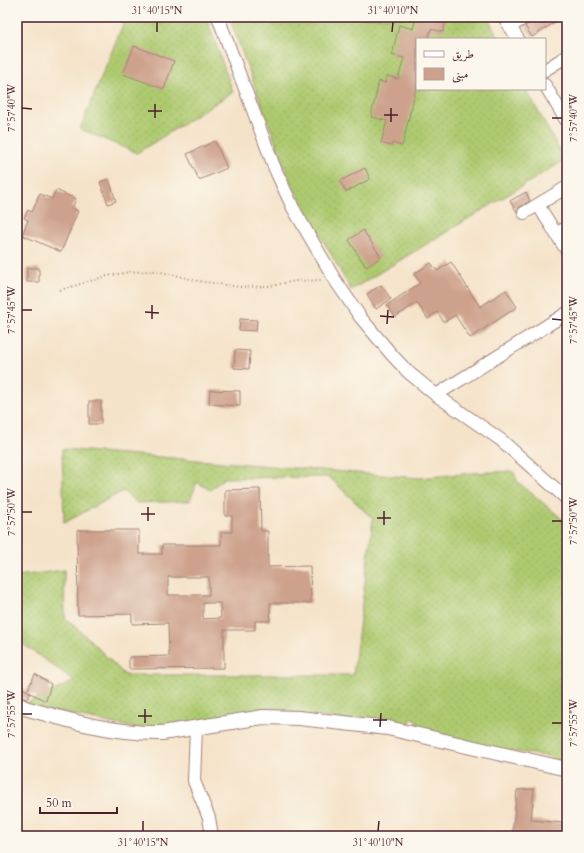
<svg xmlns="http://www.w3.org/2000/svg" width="584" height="853" font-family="Cardo,Amiri,serif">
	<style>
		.grass { fill: url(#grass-dots); stroke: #7c744e }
		.building { fill: #cda18b; fill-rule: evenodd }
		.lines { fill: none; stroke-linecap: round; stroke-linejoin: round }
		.minor-casing { stroke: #a0817a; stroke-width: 14 }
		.tertiary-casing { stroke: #a0817a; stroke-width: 16 }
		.path { stroke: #a0817a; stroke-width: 2; stroke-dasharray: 1 3; stroke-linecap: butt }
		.minor { stroke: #fff; stroke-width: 12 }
		.tertiary { stroke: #fff; stroke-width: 14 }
		.ticks { fill: none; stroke: #4a1f2b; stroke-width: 1.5 }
		.neatline { fill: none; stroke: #4a1f2b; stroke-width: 1.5 }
		.ticks-label { font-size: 10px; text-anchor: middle; fill: #4a1f2b }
	</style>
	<defs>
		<pattern id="grass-dots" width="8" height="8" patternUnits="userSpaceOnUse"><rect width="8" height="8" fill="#aeca70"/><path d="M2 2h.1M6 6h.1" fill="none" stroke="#97ad61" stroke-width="1.8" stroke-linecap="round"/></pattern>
	</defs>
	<rect width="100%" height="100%" fill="#fbf7ec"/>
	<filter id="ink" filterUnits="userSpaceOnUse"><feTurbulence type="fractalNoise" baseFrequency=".025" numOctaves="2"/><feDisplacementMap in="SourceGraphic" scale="8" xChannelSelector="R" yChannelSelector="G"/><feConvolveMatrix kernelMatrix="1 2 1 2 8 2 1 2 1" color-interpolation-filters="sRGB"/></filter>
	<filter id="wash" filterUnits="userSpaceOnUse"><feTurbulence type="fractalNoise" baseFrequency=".012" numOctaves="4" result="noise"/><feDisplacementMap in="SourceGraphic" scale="16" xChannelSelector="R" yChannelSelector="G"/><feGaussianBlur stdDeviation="0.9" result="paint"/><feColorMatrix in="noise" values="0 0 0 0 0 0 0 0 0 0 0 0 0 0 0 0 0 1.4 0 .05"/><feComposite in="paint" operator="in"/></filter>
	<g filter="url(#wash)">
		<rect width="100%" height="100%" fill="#f5e3c9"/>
		<!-- grass -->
		<g class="grass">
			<path d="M126 17H206L233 92 137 153 80 129Z"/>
			<path d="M229 17H487L499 39H417V89H526L565 160 351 290 291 183Z"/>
			<path d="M62 449 418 478 473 473 513 471 517 481 567 523V763L552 760 548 756 477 747 417 731V720L410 719V728L379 720 364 722 267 710 145 730 23 705 75 681 17 640V576L64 570 65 618 89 639 125 675H353L373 519 329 477 224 478 210 490 197 482 190 501 137 503 123 491 64 523Z"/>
		</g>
		<g id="blocks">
			<!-- building -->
			<g class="building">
				<path d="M416 17H447L443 32 431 29 428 39H417V85L402 146 392 143 391 146 381 143 387 121 371 117 379 81 385 83 387 76 398 79 404 58 392 55 399 25 413 29Z"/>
				<path d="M533 17H563L532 37 525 26 532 21Z"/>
				<path d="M134 46 174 61 164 89 123 74Z"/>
				<path d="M215 141 227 168 199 180 187 154Z"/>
				<path d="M365 168 370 179 346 192 340 181Z"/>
				<path d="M109 179 116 201 108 204 100 182Z"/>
				<path d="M56 190 76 199 72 208 78 211 61 252 22 235 28 220 24 218 28 210 32 212 40 194 52 199Z"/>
				<path d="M526 192 530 201 520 207 517 212 510 201Z"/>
				<path d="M363 230 381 257 366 267 349 240Z"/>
				<path d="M451 262 480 307 506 290 517 307 470 338 455 315 444 322 437 312 428 319 417 303 395 317 387 305 420 283 414 274 431 263 437 271Z"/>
				<rect x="27" y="268" width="12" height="14"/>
				<path d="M381 285 391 299 376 309 367 294Z"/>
				<path d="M240 319 257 320 256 331 239 330Z"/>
				<path d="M235 350 250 351 249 369 234 368Z"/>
				<path d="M210 390 240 391V406L209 404Z"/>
				<rect x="89" y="401" width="12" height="23"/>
				<path d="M260 489 261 531H268V567L310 566 311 603H270V621H255V630H224V668L129 669V657L169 656 168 623 132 624V614L78 615 77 530H139V554H162V545H221V532H232V516H225V490ZM168 577H209V595H168ZM203 603H220L221 618 203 619Z"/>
				<path d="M35 674 51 684 46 701 28 692 31 693 27 699 17 696V684L27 691Z"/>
				<path d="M534 789 531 820 564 823 563 834 512 836 517 790Z"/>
			</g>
		</g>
	</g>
	<g filter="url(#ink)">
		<use href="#blocks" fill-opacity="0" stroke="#a0817a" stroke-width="1"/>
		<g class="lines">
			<!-- minor casing -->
			<g class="minor-casing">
				<g id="minor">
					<path d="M218 17 275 169 293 208 335 280 361 318 392 355 408 372 436 395 501 440 567 499"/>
					<path d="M504 17 518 39"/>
					<path d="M510 27 526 17"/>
					<path d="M545 70 567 56"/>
					<path d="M545 85 567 122"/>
					<path d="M538 205 567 251"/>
					<path d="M524 213 567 187"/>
					<path d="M556 234 567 227"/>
					<path d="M436 395 567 313"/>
					<path d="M196 728 194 781 209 818 212 836"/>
				</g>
			</g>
			<!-- tertiary casing -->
			<g class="tertiary-casing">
				<path id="tertiary" d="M17 704 25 708C70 721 115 734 162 733L263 717 299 718 388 728 567 769"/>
			</g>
			<!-- path -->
			<path class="path" d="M60 290 107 276 130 272 154 271 171 274 198 281 240 287 270 286 295 281 323 280"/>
			<!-- minor -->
			<use href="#minor" class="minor"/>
			<!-- tertiary -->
			<use href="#tertiary" class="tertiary"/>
		</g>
	</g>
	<!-- ticks -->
	<path class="ticks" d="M157 32V22M392 32 393 22M22 108 32 109M148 111H162M384 115H398M155 118V104M552 118H562M391 122V108M22 310H32M145 312 159 313M380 316 394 317M152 319V305M552 319 562 320M387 324 388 310M22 512H32M141 514H155M377 518H391M148 521V507M552 521H562M384 525V511M22 714H32M138 716H152M373 720H387M145 723V709M552 723H562M380 727 381 713M143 831V821M378 831 379 821"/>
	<!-- margin -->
	<rect width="584" height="853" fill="none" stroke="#fbf7ec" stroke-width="44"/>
	<!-- legend -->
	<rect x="416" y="38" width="130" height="52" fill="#fbf7ec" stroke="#b4a19f"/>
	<rect x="424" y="51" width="20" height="6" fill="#ffffff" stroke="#b4a19f"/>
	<text x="452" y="58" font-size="12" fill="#4a1f2b">طريق</text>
	<rect x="424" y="68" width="20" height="12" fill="#cda18b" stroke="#b4a19f"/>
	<text x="452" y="78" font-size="12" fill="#4a1f2b">مبنى</text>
	<!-- scale -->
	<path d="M40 807v6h77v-6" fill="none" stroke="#4a1f2b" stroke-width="2"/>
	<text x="46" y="807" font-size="12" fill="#4a1f2b" stroke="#fbf7ec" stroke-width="3" paint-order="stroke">50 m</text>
	<rect x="22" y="22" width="540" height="809" class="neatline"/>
	<g class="ticks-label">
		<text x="157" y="14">31°40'15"N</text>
		<text x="393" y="14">31°40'10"N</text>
		<text transform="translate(11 108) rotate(-90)" y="4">7°57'40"W</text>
		<text transform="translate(573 118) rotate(-90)" y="4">7°57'40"W</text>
		<text transform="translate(11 310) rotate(-90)" y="4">7°57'45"W</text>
		<text transform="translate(573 320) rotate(-90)" y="4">7°57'45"W</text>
		<text transform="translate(11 512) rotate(-90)" y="4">7°57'50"W</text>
		<text transform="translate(573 521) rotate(-90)" y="4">7°57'50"W</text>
		<text transform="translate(11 714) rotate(-90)" y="4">7°57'55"W</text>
		<text transform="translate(573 723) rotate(-90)" y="4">7°57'55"W</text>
		<text x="143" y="846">31°40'15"N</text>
		<text x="378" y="846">31°40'10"N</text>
	</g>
</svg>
